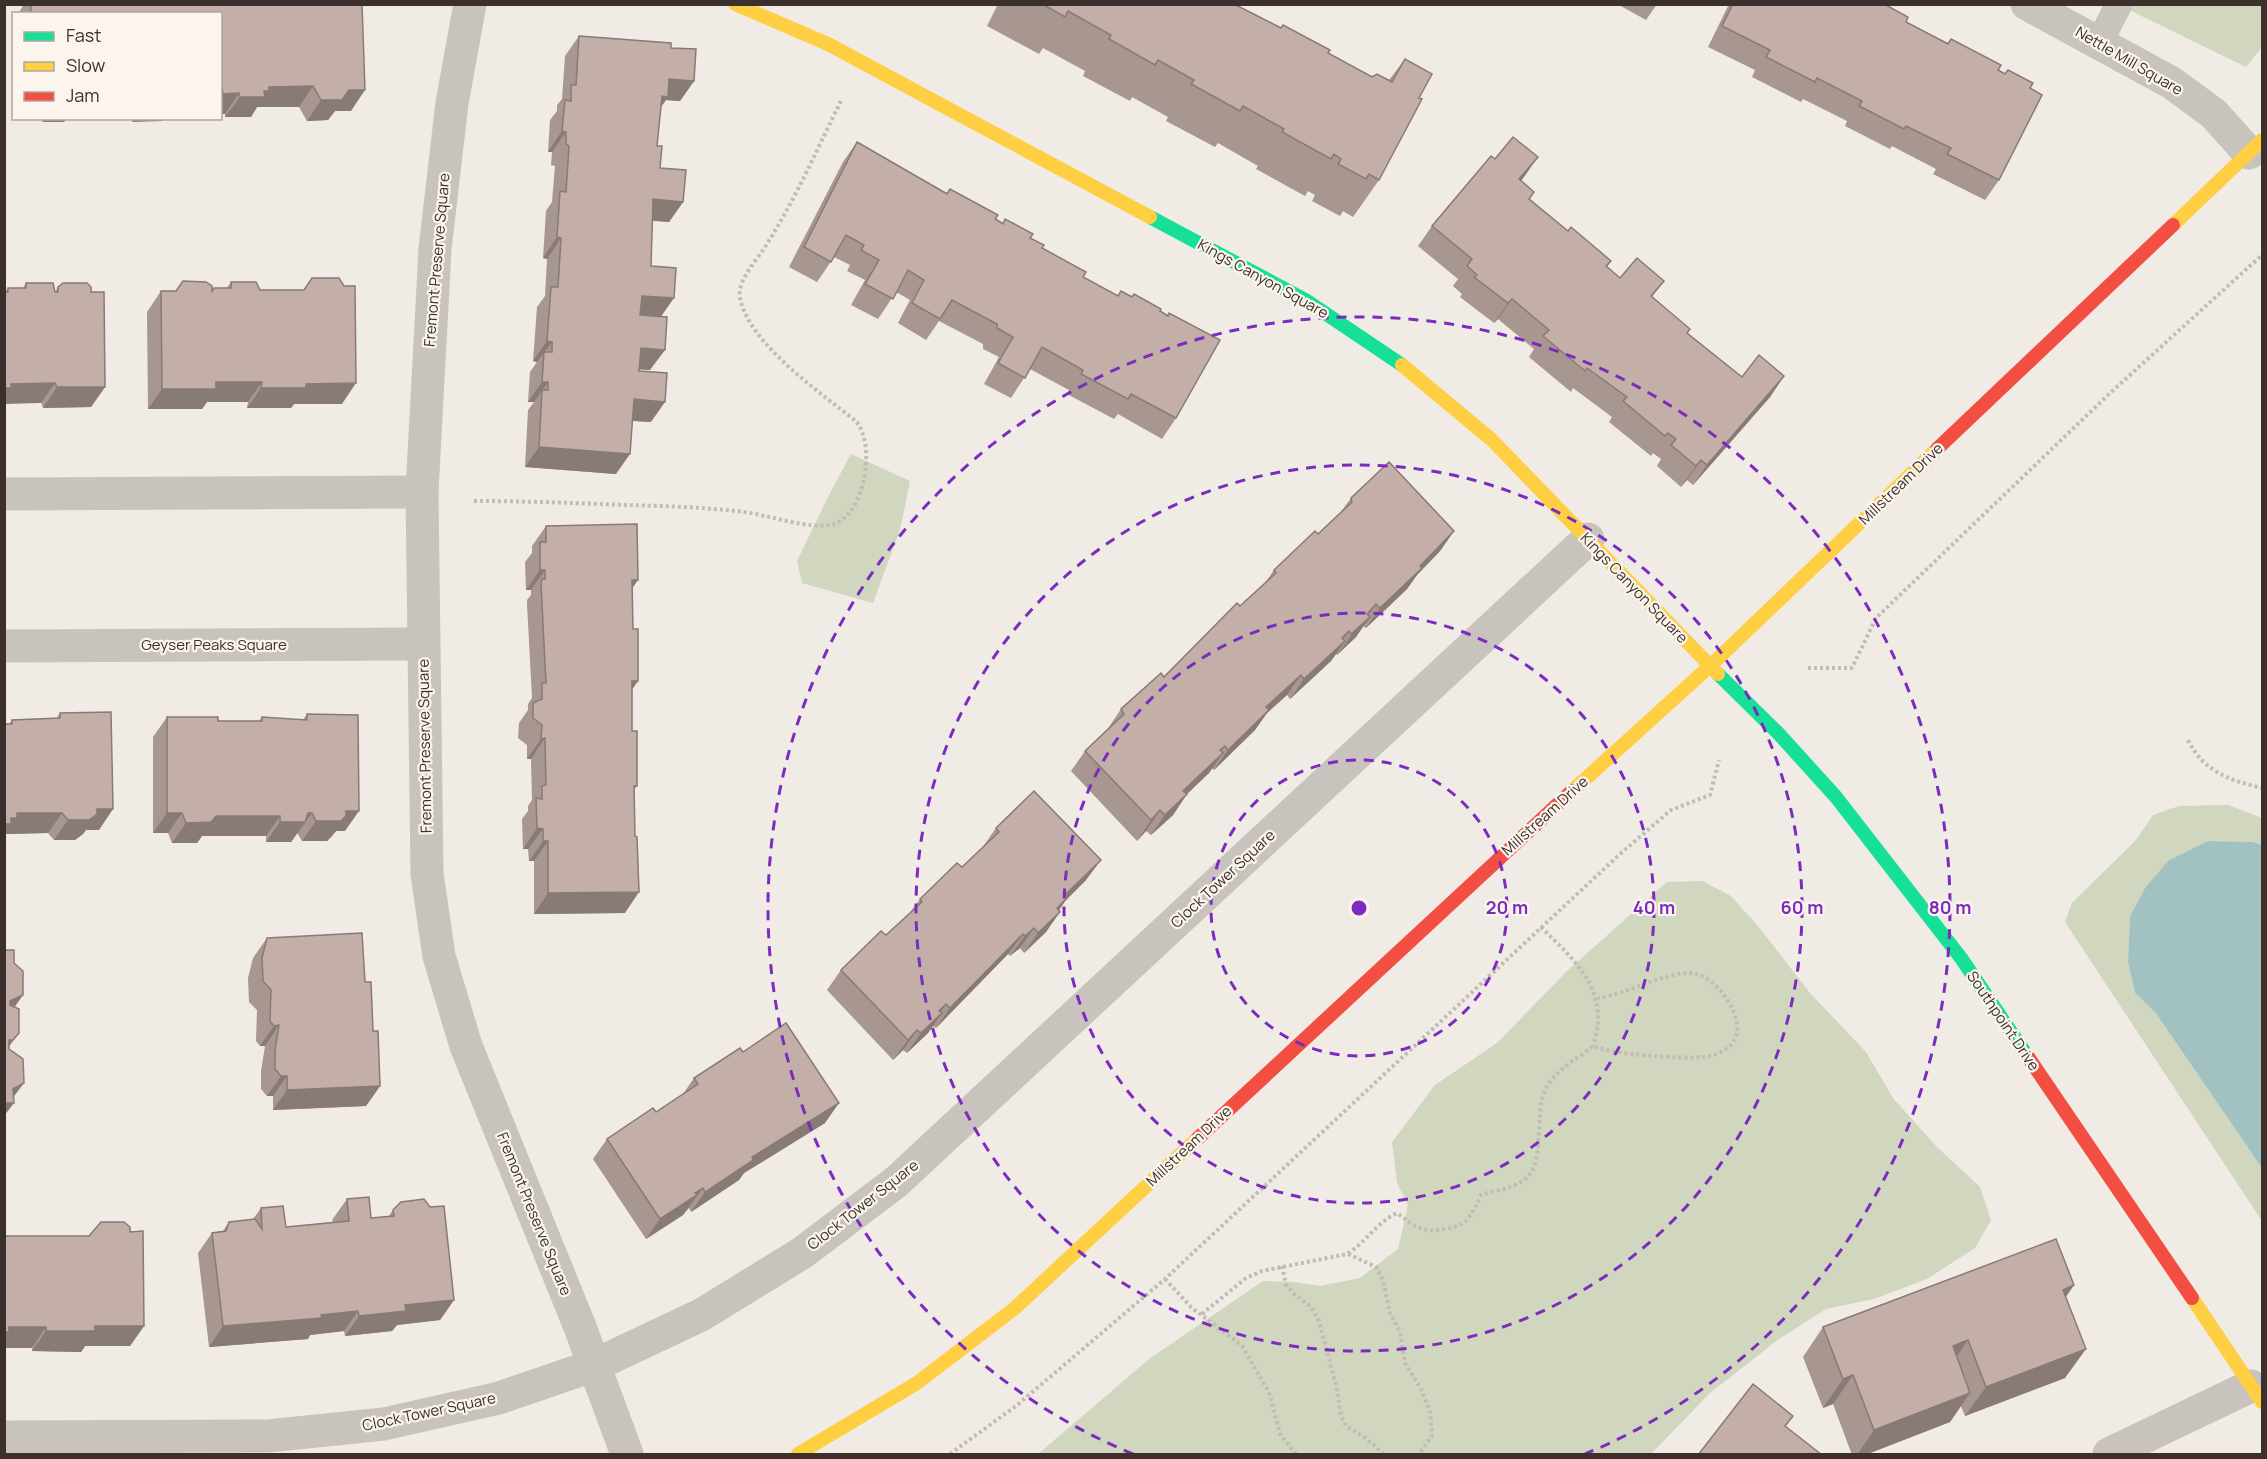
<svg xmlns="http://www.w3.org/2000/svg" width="2267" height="1459" font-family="Manrope,sans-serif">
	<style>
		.green { fill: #d1d6bf }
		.water { fill: #a1c2c1 }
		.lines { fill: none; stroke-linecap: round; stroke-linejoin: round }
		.path { stroke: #c2bbb6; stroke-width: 4; stroke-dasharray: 3 3; stroke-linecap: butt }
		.lane { stroke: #c9c3be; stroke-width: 27 }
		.street { stroke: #c9c3be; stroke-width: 33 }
		.fast { stroke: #16e098; stroke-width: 14 }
		.slow { stroke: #ffcf43; stroke-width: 14 }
		.jam { stroke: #f24e42; stroke-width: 14 }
		.wall { fill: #a89690 }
		.shaded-wall { fill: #887a75 }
		.building { fill: #c3afa7; stroke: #887a75; stroke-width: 1.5 }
		.ring { fill: none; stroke: #7b2cbf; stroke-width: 3; stroke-dasharray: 10 8 }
		.labels { text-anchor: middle; stroke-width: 4.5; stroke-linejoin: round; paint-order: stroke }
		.street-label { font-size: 15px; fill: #3b302b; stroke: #fbf5ee }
		.centre { fill: #7b2cbf; stroke: #fbf5ee; stroke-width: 3 }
		.ring-label { font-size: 18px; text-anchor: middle; font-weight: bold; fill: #7b2cbf; stroke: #fbf5ee; stroke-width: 4.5; stroke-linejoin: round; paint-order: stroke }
	</style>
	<rect width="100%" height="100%" fill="#f0ebe5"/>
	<!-- green -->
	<g class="green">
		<path d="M2119 5H2262V47L2246 67Z"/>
		<path d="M851 454 910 481 900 530 873 603 802 583 797 561 829 495Z"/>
		<path d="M2228 805 2262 818V845L2253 842 2208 841 2168 862 2145 888 2130 916 2128 962 2135 993 2155 1012 2262 1168V1221L2065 922 2072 903 2136 840 2153 815 2179 806Z"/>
		<path d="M1702 881 1731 896 1758 926 1810 993 1866 1052 1893 1098 1937 1147 1980 1187 1991 1220 1975 1248 1927 1279 1874 1299 1826 1309 1779 1339 1710 1393 1651 1454H1038L1149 1359 1263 1281 1294 1282 1320 1286 1360 1278 1398 1249 1408 1205 1397 1183 1392 1142 1435 1085 1497 1043 1566 972 1667 882Z"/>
	</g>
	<!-- water -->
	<path class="water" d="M2208 841 2253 842 2262 845V1168L2155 1012 2135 993 2128 962 2130 916 2145 888 2168 861Z"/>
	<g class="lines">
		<!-- path -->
		<g class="path">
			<path d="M474 501C524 501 574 503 625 505 664 506 705 507 744 512 768 515 807 529 830 525 862 519 872 460 863 435 862 430 859 426 857 422 821 393 749 344 740 298 737 282 754 263 763 250 794 203 816 151 841 101"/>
			<path d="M1808 668H1852L1876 618 2108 395 2262 255"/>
			<path d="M2188 740C2204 772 2229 780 2262 788"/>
			<path d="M1541 927C1577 963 1611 991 1593 1046"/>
			<path d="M1348 1254 1376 1267 1383 1280 1390 1313 1400 1332 1405 1363 1421 1389 1430 1412 1432 1436 1419 1454"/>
			<path d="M1282 1266 1286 1284 1293 1293 1311 1307 1319 1321 1337 1389 1341 1416 1346 1426 1364 1437 1384 1454"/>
			<path d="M1165 1279 1191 1307 1242 1346 1269 1392 1280 1434 1296 1454"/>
			<path d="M1202 1314 1246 1278 1262 1271 1347 1254C1365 1243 1377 1222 1397 1213 1415 1226 1422 1234 1445 1229 1469 1225 1471 1216 1481 1195 1493 1191 1510 1189 1521 1182 1548 1167 1533 1115 1545 1090 1554 1071 1578 1058 1593 1046 1616 1055 1677 1059 1703 1057 1713 1057 1729 1050 1734 1041 1748 1019 1715 973 1690 973 1663 973 1627 994 1598 998"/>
			<path d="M950 1454 1016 1406 1165 1279 1620 854 1671 810 1710 795 1719 760"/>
		</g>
		<!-- lane -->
		<path class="lane" d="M2099 43 2119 4"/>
		<!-- street -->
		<g class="street">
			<path d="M470 4 452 103 435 249 422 492 427 874 439 956 466 1046 580 1327 627 1454"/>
			<path d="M2027 4 2172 83 2214 114 2249 153"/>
			<path d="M4 494 422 492"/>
			<path d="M4 646 423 644"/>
			<path d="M4 1437 268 1436 384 1424 499 1398 595 1365 701 1315 802 1253 896 1182 1588 539"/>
			<path d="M2109 1454 2251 1386"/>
		</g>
		<!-- fast -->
		<g class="fast">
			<path d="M1150 217 1307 301 1402 365"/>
			<path d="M1718 674 1778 733 1836 797 1961 958 2028 1057"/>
		</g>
		<!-- slow -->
		<g class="slow">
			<path d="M735 4 828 44 1150 217"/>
			<path d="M2173 225 2262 140"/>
			<path d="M1402 365 1492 440 1718 674"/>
			<path d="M1572 791 1710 666 1937 449"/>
			<path d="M2192 1298 2262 1402"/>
			<path d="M798 1454 917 1383 1015 1308 1198 1138"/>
		</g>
		<!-- jam -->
		<g class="jam">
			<path d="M1937 449 2173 225"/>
			<path d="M2028 1057 2192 1298"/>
			<path d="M1198 1138 1572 791"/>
		</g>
	</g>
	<!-- wall -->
	<g class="wall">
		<path d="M24 4H362L351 111H335L328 120 307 121 299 107H257L251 117H225V114H220V14H18Z"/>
		<path d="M998 4H1234L1372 77 1389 80 1405 59 1419 98 1379 180 1353 217 1343 211 1340 216 1312 201 1315 195 1308 191 1305 196 1256 169 1258 166 1218 143 1215 147 1166 121 1168 117 1132 97 1130 101 1083 76 1085 71 1043 48 1039 54 987 26Z"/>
		<path d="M1617 4H1657L1646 20Z"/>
		<path d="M1729 4H1884L1906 22 1948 43 1951 39 1998 70 2005 74 2008 70 2030 88 1999 180 1985 200 1933 174 1936 169 1892 146 1890 149 1845 126 1847 121 1803 99 1801 102 1752 77 1755 70 1708 47Z"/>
		<path d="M579 36 671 48 694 81 680 101 666 100 661 106 657 146 660 168 683 202 669 222 652 221 651 266 661 317 650 370 639 369 651 422 632 421 616 474 525 467 528 410 534 402H528L530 372 537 362 533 361 537 307 545 296 547 259 543 258 546 211 552 202 555 166 551 165 552 152H548L550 120 557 111V105L562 99 565 56Z"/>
		<path d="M857 142 947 193 950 189 1003 223 1005 219 1030 238 1042 248 1083 277 1118 296 1121 291 1160 311 1176 418 1162 439 1118 414 1114 419 1067 394 1069 390 1030 369 1011 398 984 384 999 357 983 349V344L939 321 926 340 898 323 910 300 896 292 878 319 851 305 865 280 847 271 850 265 834 257 817 282 789 267 843 162Z"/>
		<path d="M1524 177 1521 181 1530 199 1568 231 1611 261 1607 267 1620 278 1664 281 1652 297 1687 333 1742 377 1784 376 1770 397 1693 485 1687 480 1681 487 1657 466 1661 459 1653 453 1651 456 1609 422 1612 417 1573 388 1571 392 1529 357 1534 349 1498 319 1494 323 1460 297 1462 294 1453 286 1458 279 1418 246 1432 226Z"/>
		<path d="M312 278 342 404H294L291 408H247L248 402H207L202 409H148L147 312 161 291H176L183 281 212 292 227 288 231 282 260 290H303Z"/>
		<path d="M26 283 55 292 58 287 105 387 91 407 43 408 5 292 8 288H23Z"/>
		<path d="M1351 498 1454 531 1440 551 1417 575 1407 589 1366 628 1363 626 1356 637 1337 655 1336 654 1331 661 1290 699 1287 695 1267 713 1255 730 1214 770 1212 768 1209 773 1187 794 1173 815 1151 835 1146 831 1137 841 1071 771 1085 751 1107 730 1121 709 1164 677 1265 583 1274 570 1318 534 1340 513Z"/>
		<path d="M546 526 632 588 633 629 638 681 632 689V731L637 786 634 790 625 913 534 914V861H529L528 849H523L522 819 528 811V806L532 800 531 759H527V745L518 738 519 723 528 710V704L532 698 527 604V600L531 595V590H526L525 562 532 553V546Z"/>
		<path d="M60 713 99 830H86L83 834 75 840H54L48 833 6 834 4 836V724H9L12 720 56 719Z"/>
		<path d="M307 714 345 831H336L332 836 327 841H302L297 833 291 842H266V836H202L197 843H172L168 833H153V737L167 717 218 721H259L262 717 303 720Z"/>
		<path d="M996 828 1086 880 1065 901 1046 932 1024 953 1020 948 1010 956 1008 954 936 1028 933 1026 928 1033 907 1053 903 1050 893 1060 827 990 841 970 886 935 909 914 920 899 962 867 982 848Z"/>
		<path d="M267 938 365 982 380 1086 366 1106 273 1110V1096H267L261 1089V1071L265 1046H260L256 1041 257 1010 249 1002 248 978 253 958Z"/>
		<path d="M743 1052 825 1123 744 1173 739 1180 691 1212 689 1208 683 1215 646 1239 593 1159 607 1139 656 1112 683 1094 694 1078Z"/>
		<path d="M347 1199 371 1218 389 1216 393 1210 454 1300 440 1320 397 1325 392 1331 345 1336 344 1331 310 1335 308 1339 209 1347 198 1253 212 1233 223 1231 229 1222 253 1219 261 1208 286 1227 333 1222 332 1220Z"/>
		<path d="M130 1232 144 1326 130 1346H85L81 1352 32 1351V1348L89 1236Z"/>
		<path d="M2074 1285 2066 1297 2065 1378 1965 1416 1961 1406 1950 1422 1865 1455H1852L1833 1404 1823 1408 1803 1357 1823 1327Z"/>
	</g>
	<!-- shaded-wall -->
	<g class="shaded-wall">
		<path d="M669 79 694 81 680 101 666 100 654 117Z"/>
		<path d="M313 86 299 107H257L251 117H225L240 97 269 87Z"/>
		<path d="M349 90H365L351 111H335L328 120 307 121 321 100Z"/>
		<path d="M239 93 225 114H220V97L223 94Z"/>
		<path d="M45 118H67L64 122H42Z"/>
		<path d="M134 118H163L162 121 132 122Z"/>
		<path d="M562 131 566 132 552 152H548Z"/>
		<path d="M1538 157 1524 177 1505 200 1519 179Z"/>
		<path d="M653 199 683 202 669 222 639 219Z"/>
		<path d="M557 237 561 238 547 259 543 258Z"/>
		<path d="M642 296 674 298 660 318 628 316Z"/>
		<path d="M1512 299 1498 319 1494 323 1508 303Z"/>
		<path d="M547 341 552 342 537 362 533 361Z"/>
		<path d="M641 348 665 350 650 370 627 369Z"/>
		<path d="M1784 376 1770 397 1693 485 1707 465Z"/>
		<path d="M216 382H262L248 402H207L202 409H148L162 389Z"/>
		<path d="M542 382H548L534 402H528Z"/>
		<path d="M55 383 41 403 4 404V388L11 384Z"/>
		<path d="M356 383 342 404H294L291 408H247L261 388 306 384Z"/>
		<path d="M57 387H105L91 407 43 408Z"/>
		<path d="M634 399 665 402 651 422 620 420Z"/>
		<path d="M539 447 630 454 616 474 525 467Z"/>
		<path d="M1701 460 1687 480 1681 487 1696 466Z"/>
		<path d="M1454 531 1440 551 1417 575 1407 589 1366 628 1380 608Z"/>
		<path d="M540 570H545L531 590H526Z"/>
		<path d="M632 580H638L624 600Z"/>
		<path d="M1376 604 1363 623 1370 617 1356 637 1337 655 1367 614Z"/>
		<path d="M1349 631 1335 650 1345 641 1331 661 1290 699 1304 679Z"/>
		<path d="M1301 675 1287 695 1267 713 1255 730 1214 770 1228 750 1266 707Z"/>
		<path d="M632 681H638L624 701Z"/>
		<path d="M545 738 531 759H527L541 739Z"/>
		<path d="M1225 746 1214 761 1223 753 1209 773 1169 811 1183 791Z"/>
		<path d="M1187 794 1173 815 1151 835 1165 815Z"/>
		<path d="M97 809H113L99 830H86L83 834 75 840H54L68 820Z"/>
		<path d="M1160 810 1146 831 1137 841 1151 820Z"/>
		<path d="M346 811H359L345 831H336L332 836 327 841H302L316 821Z"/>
		<path d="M17 813H62L48 833 6 834 4 836V824Z"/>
		<path d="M167 813H182L168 833H153Z"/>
		<path d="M308 813H312L291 842H266L280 822Z"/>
		<path d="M216 816H280L266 836H202L197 843H172L186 823Z"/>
		<path d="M537 828 543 829 528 849H523Z"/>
		<path d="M543 841H548L534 861H529Z"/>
		<path d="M1101 860 1086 880 1065 901 1053 919 1060 912 1046 932 1024 953 1064 896Z"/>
		<path d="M639 892 625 913 534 914 548 893Z"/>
		<path d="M1034 928 1020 948 1010 956 1025 936Z"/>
		<path d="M1023 934 1008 954 936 1028 950 1008Z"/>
		<path d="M23 995 9 1015 10 1001Z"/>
		<path d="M946 1004 935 1020 942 1013 928 1033 907 1053 921 1033 939 1011Z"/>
		<path d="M279 1025 265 1046H260L274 1026Z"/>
		<path d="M917 1030 903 1050 893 1060 908 1040Z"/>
		<path d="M19 1033 4 1053 9 1040Z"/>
		<path d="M281 1076H287L273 1096H267Z"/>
		<path d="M24 1083 9 1103H14L4 1116V1101L13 1089Z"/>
		<path d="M380 1086 366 1106 273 1110 287 1090Z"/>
		<path d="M839 1103 825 1123 744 1173 739 1180 691 1212 705 1192 752 1157Z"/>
		<path d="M703 1188 683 1215 646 1239 660 1219Z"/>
		<path d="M2074 1285 2053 1314 2063 1290Z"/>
		<path d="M454 1300 440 1320 397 1325 392 1331 345 1336 359 1316 405 1305Z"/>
		<path d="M358 1311 344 1331 310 1335 308 1339 209 1347 223 1326Z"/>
		<path d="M95 1326H144L130 1346H85L81 1352 32 1351 46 1331Z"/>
		<path d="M9 1327H46L32 1348H4V1332Z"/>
		<path d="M1968 1340 1948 1369 1953 1346Z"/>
		<path d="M2086 1349 2065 1378 1965 1416 1986 1387Z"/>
		<path d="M1853 1375 1833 1404 1823 1408 1843 1379Z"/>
		<path d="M1970 1393 1950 1422 1865 1455H1857L1874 1430Z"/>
	</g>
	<!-- building -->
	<g class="building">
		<path d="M31 4H362L365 90H349L342 100H321L313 86 269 87V91H264L265 97H240L239 93 223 94 222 87H220V14H31Z"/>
		<path d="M1042 4H1234L1281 28 1283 25 1330 50 1328 53 1372 77 1377 74 1392 82 1405 59 1432 74 1419 98 1422 99 1379 180 1369 174 1366 179 1338 164 1341 159 1334 154 1331 159 1282 132 1284 129 1243 106 1240 111 1191 84 1194 80 1158 60 1155 65 1109 39 1111 35 1068 11 1065 17Z"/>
		<path d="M1733 4H1884L1908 17 1906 22 1948 44 1951 39 2001 65 1998 70 2005 74 2008 70 2033 83 2030 88 2042 95 1999 180 1947 154 1951 148 1906 126 1904 129 1859 106 1862 101 1817 78 1815 82 1766 57 1770 50 1722 26Z"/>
		<path d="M579 36 671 43V48L696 49 694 81 669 79 668 97 662 96 657 146H662L660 168 686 170 683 202 653 199 651 266 676 268 674 298 642 296 640 315 667 317 665 350 641 348 639 371 667 373 665 402 634 399 630 454 539 447 542 390H548V382H542L544 352H552V342L547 341 551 287H558L561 238 557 237 560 191 566 192 569 146 566 144V132L562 131 565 100 571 101V85H576Z"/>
		<path d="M1513 137 1538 157 1519 179 1534 192 1529 199 1568 231 1571 227 1611 261 1606 266 1620 278 1637 258 1664 281 1651 296 1690 329 1687 333 1742 377 1759 355 1784 376 1707 465 1701 460 1696 466 1671 445 1676 439 1668 433 1665 436 1623 401 1627 397 1587 368 1585 371 1543 336 1549 330 1512 299 1508 303 1474 277 1477 275 1467 266 1472 259 1432 226 1491 156 1495 159Z"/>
		<path d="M857 142 947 194 950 189 998 215 995 219 1003 224 1005 219 1033 234 1030 238 1044 245 1042 248 1086 272 1083 277 1118 296 1121 291 1132 297 1134 294 1161 309 1160 311 1168 316 1169 313 1220 340 1176 418 1131 394 1128 399 1081 374 1083 370 1042 347 1025 378 998 363 1013 337 997 328V324L952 300 940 319 912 303 924 280 908 270 893 299 865 284 879 260 861 250 864 245 846 235 831 262 804 247Z"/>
		<path d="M312 278H339L344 286H355L356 383 306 384V388H261L262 382H216V389H162L161 291H176L183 281 206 282 212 286V292L214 288H231V282H256L260 290H304Z"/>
		<path d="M26 283H53L55 292H58V287L63 283H87L91 287V292H104L105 387H57L55 383 11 384V388H4V292H8V288H26Z"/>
		<path d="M1389 462 1454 531 1420 566 1422 568 1380 608 1376 604 1367 614 1370 617 1351 634 1349 631 1342 638 1345 641 1304 679 1301 675 1266 707 1269 710 1228 750 1225 746 1220 750 1223 753 1183 791 1187 794 1165 815 1160 810 1151 820 1085 751 1124 714 1121 709 1161 673 1164 677 1237 603 1240 606 1276 573 1274 570 1315 531 1318 534 1352 502 1351 498Z"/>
		<path d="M637 524 638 580H632L633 629H638V681H632V731H637V786H634L635 836 637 837 639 892 548 893V841H543V829L537 828 536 798 542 799V786L546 785 545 738 541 739 542 725 533 718V703L542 699V683H546L541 584 542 579H545V570H540V542H546V526Z"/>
		<path d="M111 712 113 809H97V814L89 820H68L62 813H17V818H11V824H4V724H12V720L60 718V713Z"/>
		<path d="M307 714 358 715 359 811H346V816L341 821H316L312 813H308L305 822H280V816H216L211 822 186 823 182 813H167V717H218V721H262V717L307 720Z"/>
		<path d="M1034 791 1101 860 1064 896 1067 898 1057 908 1060 912 1038 933 1034 928 1025 936 1023 934 950 1008 946 1004 939 1011 942 1013 921 1033 917 1030 908 1040 841 970 881 931 886 935 922 902 920 899 957 863 962 867 999 832 996 828Z"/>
		<path d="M362 933 365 982H371L373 1031H378L380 1086 287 1090V1076H281L275 1069V1051L279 1025 274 1026 270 1021 271 990 263 981 262 958 267 938Z"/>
		<path d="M4 950H14V963L23 971V995L10 1001V1005L19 1009V1033L13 1040H9V1049L23 1059 24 1083 13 1089 14 1103H4Z"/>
		<path d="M786 1023 839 1103 752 1157 753 1160 705 1192 703 1188 695 1193 697 1195 660 1219 607 1139 653 1108 656 1112 698 1084 694 1078 740 1048 743 1052Z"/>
		<path d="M369 1197 371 1218 394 1216 393 1210 401 1202 424 1199 430 1207 444 1206 454 1300 405 1305 406 1311 359 1316 358 1311 321 1315 322 1318 223 1326 212 1233 226 1231 229 1222 255 1219 262 1229 261 1208 283 1206 286 1227 349 1221 347 1199Z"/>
		<path d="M101 1222H124L130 1227V1232L143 1231 144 1326H95V1331H46V1327H9V1332H4V1236H89Z"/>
		<path d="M2056 1239 2074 1285 2063 1290 2086 1349 1986 1387 1968 1340 1953 1346 1970 1393 1874 1430 1853 1375 1843 1379 1823 1327Z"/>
		<path d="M1753 1384 1793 1416 1785 1426 1822 1455H1698Z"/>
	</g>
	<!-- distance rings -->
	<g class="ring">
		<circle cx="1359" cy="908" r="148"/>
		<circle cx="1359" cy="908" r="295"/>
		<circle cx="1359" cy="908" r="443"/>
		<path d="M1133 1454A591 591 0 1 1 1585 1454"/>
	</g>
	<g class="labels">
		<!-- street labels -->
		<g class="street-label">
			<text transform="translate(2129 61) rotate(30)" y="5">Nettle Mill Square</text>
			<text transform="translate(437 260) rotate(-85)" y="5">Fremont Preserve Square</text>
			<text transform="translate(1263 279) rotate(29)" y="5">Kings Canyon Square</text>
			<text transform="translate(1901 484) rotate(-44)" y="5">Millstream Drive</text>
			<text transform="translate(1634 588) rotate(46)" y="5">Kings Canyon Square</text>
			<text x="214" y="650">Geyser Peaks Square</text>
			<text transform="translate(425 746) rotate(-91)" y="5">Fremont Preserve Square</text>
			<text transform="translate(1545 816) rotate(-42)" y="5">Millstream Drive</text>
			<text transform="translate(1223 879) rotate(-43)" y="5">Clock Tower Square</text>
			<text transform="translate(2003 1021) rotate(56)" y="5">Southpoint Drive</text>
			<text transform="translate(1189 1146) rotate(-43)" y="5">Millstream Drive</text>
			<text transform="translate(863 1205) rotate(-38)" y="5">Clock Tower Square</text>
			<text transform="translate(534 1214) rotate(68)" y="5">Fremont Preserve Square</text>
			<text transform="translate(429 1412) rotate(-12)" y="5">Clock Tower Square</text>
		</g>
	</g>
	<circle cx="1359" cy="908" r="9" class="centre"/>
	<g class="ring-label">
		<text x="1507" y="914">20 m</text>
		<text x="1654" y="914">40 m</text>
		<text x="1802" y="914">60 m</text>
		<text x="1950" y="914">80 m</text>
	</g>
	<!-- border -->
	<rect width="2267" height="1459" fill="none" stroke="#3b302b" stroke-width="12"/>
	<!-- legend -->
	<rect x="12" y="12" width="210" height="108" fill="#fbf5ee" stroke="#aea6a0" stroke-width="1.5"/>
	<rect x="24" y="32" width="30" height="9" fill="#16e098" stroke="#aea6a0" stroke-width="1.5"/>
	<text x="66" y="42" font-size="18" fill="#3b302b">Fast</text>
	<rect x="24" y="62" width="30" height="9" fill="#ffcf43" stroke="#aea6a0" stroke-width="1.5"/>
	<text x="66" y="72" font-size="18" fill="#3b302b">Slow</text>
	<rect x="24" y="92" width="30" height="9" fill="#f24e42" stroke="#aea6a0" stroke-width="1.5"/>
	<text x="66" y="102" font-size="18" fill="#3b302b">Jam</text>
</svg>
